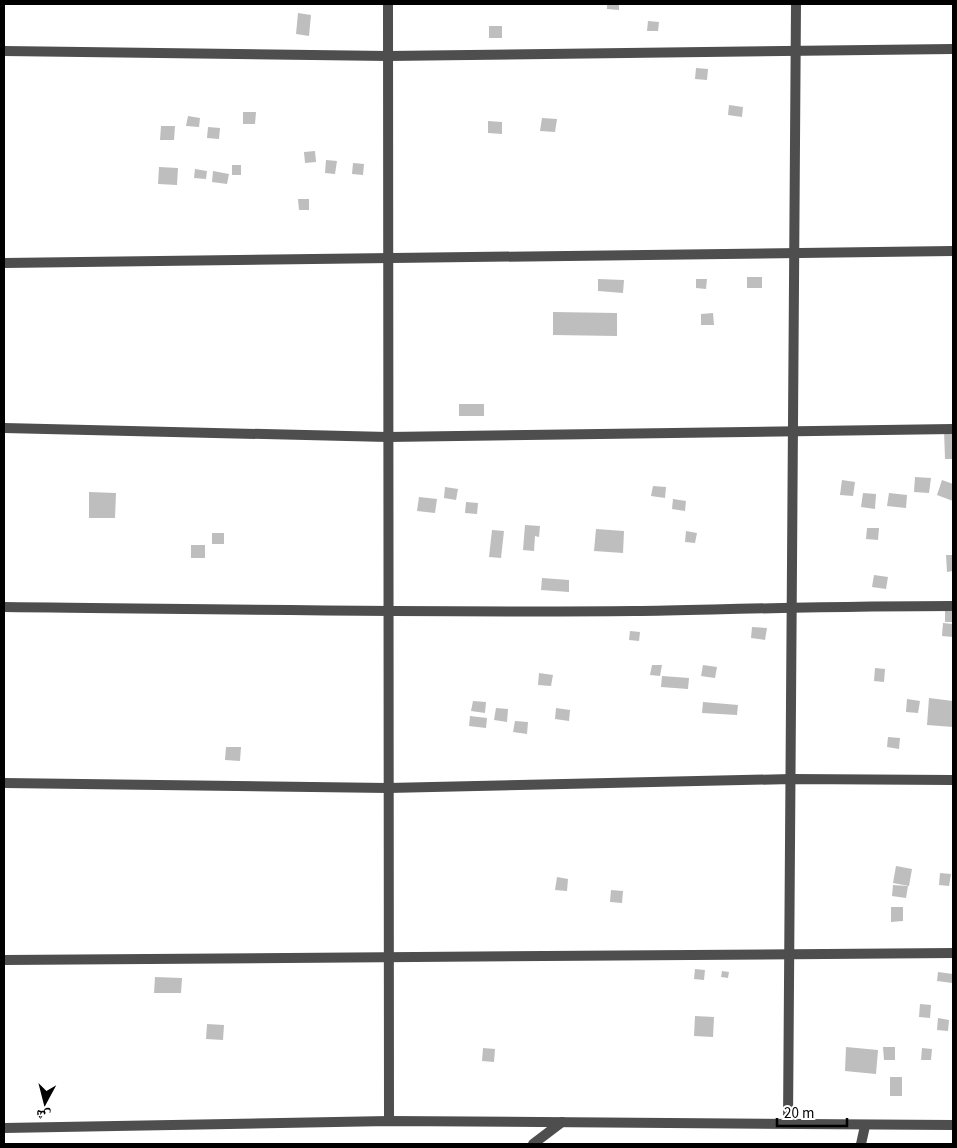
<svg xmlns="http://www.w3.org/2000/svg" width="957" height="1148" font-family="'Source Sans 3','Noto Naskh Arabic',sans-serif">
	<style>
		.building { fill: #bebebe }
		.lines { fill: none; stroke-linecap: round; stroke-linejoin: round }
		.minor { stroke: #4e4e4e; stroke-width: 10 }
	</style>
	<rect width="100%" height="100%" fill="#fff"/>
	<!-- building -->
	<g class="building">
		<path d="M607 4H619V10L607 9Z"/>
		<path d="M298 13 311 15 309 36 296 34Z"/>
		<path d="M648 21 659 22 658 31H647Z"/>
		<rect x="489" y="26" width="13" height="12"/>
		<path d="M696 68 708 69 707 80 695 79Z"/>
		<path d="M729 105 743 107 742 117 728 115Z"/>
		<path d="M243 112H256L255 124H243Z"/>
		<path d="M188 116 200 118 199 127 186 126Z"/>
		<path d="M542 118 557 119 555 132 540 131Z"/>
		<path d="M488 121 502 122V134L488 133Z"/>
		<path d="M161 126H175L174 140H160Z"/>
		<path d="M208 127 220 128 219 139 207 138Z"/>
		<path d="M315 151 316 162 305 163 304 152Z"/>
		<path d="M326 160 337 161 335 174 325 173Z"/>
		<path d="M353 163 364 164 363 175 352 174Z"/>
		<rect x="232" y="165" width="9" height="10"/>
		<path d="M159 167 178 168 177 185 158 184Z"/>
		<path d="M195 169 207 171 206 179 194 178Z"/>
		<path d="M213 171 229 174 227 184 212 182Z"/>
		<path d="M298 199H309V210H299Z"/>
		<rect x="747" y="277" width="15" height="11"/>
		<path d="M598 279 624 280 623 293 598 291Z"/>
		<path d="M696 279H707L706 289 696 288Z"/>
		<path d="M553 312 617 313V336L553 335Z"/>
		<path d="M713 313 714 325H701V314Z"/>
		<rect x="459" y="404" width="25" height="12"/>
		<path d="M944 430H953V459H945Z"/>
		<path d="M915 477 931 478 929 493 914 492Z"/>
		<path d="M842 480 855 482 853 496 840 495Z"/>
		<path d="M942 480 953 484V501L937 495Z"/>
		<path d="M653 486 666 487 665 498 651 496Z"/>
		<path d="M445 487 458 489 456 500 444 498Z"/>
		<path d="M89 492 116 493 115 518H89Z"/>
		<path d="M863 493 876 494 875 509 861 507Z"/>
		<path d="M889 493 907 495 906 508 887 506Z"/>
		<path d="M419 497 437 499 435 513 417 511Z"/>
		<path d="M673 499 686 501 685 511 672 509Z"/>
		<path d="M466 502 478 503 477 514 465 513Z"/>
		<path d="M525 525 540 526 539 537 535 536 534 551 523 550Z"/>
		<path d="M867 528H879L878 540 866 539Z"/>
		<path d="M596 529 624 531 623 553 594 551Z"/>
		<path d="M492 530 504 531 501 558 489 557Z"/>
		<path d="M686 531 697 533 695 543 685 542Z"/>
		<rect x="212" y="533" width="12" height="11"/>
		<rect x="191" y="545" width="14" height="13"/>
		<path d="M946 555H953V571L947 572Z"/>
		<path d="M874 575 888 577 886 589 872 587Z"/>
		<path d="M542 578 569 580V592L541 590Z"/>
		<rect x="945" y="607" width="8" height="15"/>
		<path d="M943 623 953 624V637L942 636Z"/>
		<path d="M752 627 767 628 765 640 751 638Z"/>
		<path d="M630 631 640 632 639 641 629 640Z"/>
		<path d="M652 665H662L660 676 650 675Z"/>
		<path d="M703 665 717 667 715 678 701 676Z"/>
		<path d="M875 668 885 669 884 682 874 681Z"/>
		<path d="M539 673 553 675 551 686 538 685Z"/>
		<path d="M662 676 689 678 688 689 661 687Z"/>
		<path d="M929 698 953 701V727L927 725Z"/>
		<path d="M907 699 920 701 918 713 906 712Z"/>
		<path d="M473 701 486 702 485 713 471 711Z"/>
		<path d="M703 702 738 705 737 715 702 713Z"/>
		<path d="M496 708 508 709 507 722 494 720Z"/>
		<path d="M556 708 570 710 569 721 555 719Z"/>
		<path d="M470 716 487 718 486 728 469 726Z"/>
		<path d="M515 721 528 722 527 734 513 732Z"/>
		<path d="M888 737 900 738 899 749 887 747Z"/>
		<path d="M226 747H241L240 761 225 760Z"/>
		<path d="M896 866 912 869 909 886 893 883Z"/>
		<path d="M940 873 951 874 949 886 939 885Z"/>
		<path d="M557 877 568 879 567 891 555 890Z"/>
		<path d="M893 885 908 886 906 898 892 896Z"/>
		<path d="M611 890 623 891 622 903 610 902Z"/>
		<path d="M891 907H903V921L891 922Z"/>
		<path d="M695 969 705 970 704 980 694 979Z"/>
		<path d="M722 971 729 972 728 978 721 977Z"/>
		<path d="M938 972 953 974 952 983 937 981Z"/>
		<path d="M155 977 182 978 181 993H154Z"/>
		<path d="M920 1004 931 1005 930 1018 919 1017Z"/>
		<path d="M695 1016 714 1017 713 1037 694 1036Z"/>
		<path d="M938 1018 949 1020 948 1031 937 1030Z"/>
		<path d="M207 1024 224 1025 223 1040 206 1039Z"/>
		<path d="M846 1047 878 1050 876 1074 845 1071Z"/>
		<path d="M883 1047H895V1060H884Z"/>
		<path d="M483 1048 495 1049 494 1062 482 1061Z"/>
		<path d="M922 1048 932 1049 931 1060H921Z"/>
		<rect x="890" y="1077" width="12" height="19"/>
	</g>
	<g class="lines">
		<!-- minor -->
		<g class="minor">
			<path d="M388 4 389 1121"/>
			<path d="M4 51 388 56 953 49"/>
			<path d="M4 263 953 251"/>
			<path d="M4 428 388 437 953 429"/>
			<path d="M4 607C214 609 424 613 634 611 740 609 847 606 953 606"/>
			<path d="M4 783 388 788 791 779 953 780"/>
			<path d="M4 960 953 953"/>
			<path d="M788 1123 796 4"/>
			<path d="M4 1128 389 1121 953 1125"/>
			<path d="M533 1144 562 1122"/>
			<path d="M861 1144 865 1126"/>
		</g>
	</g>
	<!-- border -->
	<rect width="957" height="1148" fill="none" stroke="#000000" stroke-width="10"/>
	<!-- north arrow -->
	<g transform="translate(45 1103) rotate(187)" stroke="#ffffff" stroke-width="4" paint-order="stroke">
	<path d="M0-4L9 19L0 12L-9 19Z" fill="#000000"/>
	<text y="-8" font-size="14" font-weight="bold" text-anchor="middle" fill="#000000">ش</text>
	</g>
	<!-- scale -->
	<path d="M777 1118v8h70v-8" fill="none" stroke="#000000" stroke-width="2.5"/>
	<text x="784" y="1118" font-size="15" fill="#000000" stroke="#ffffff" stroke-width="4" paint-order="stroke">20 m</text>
</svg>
